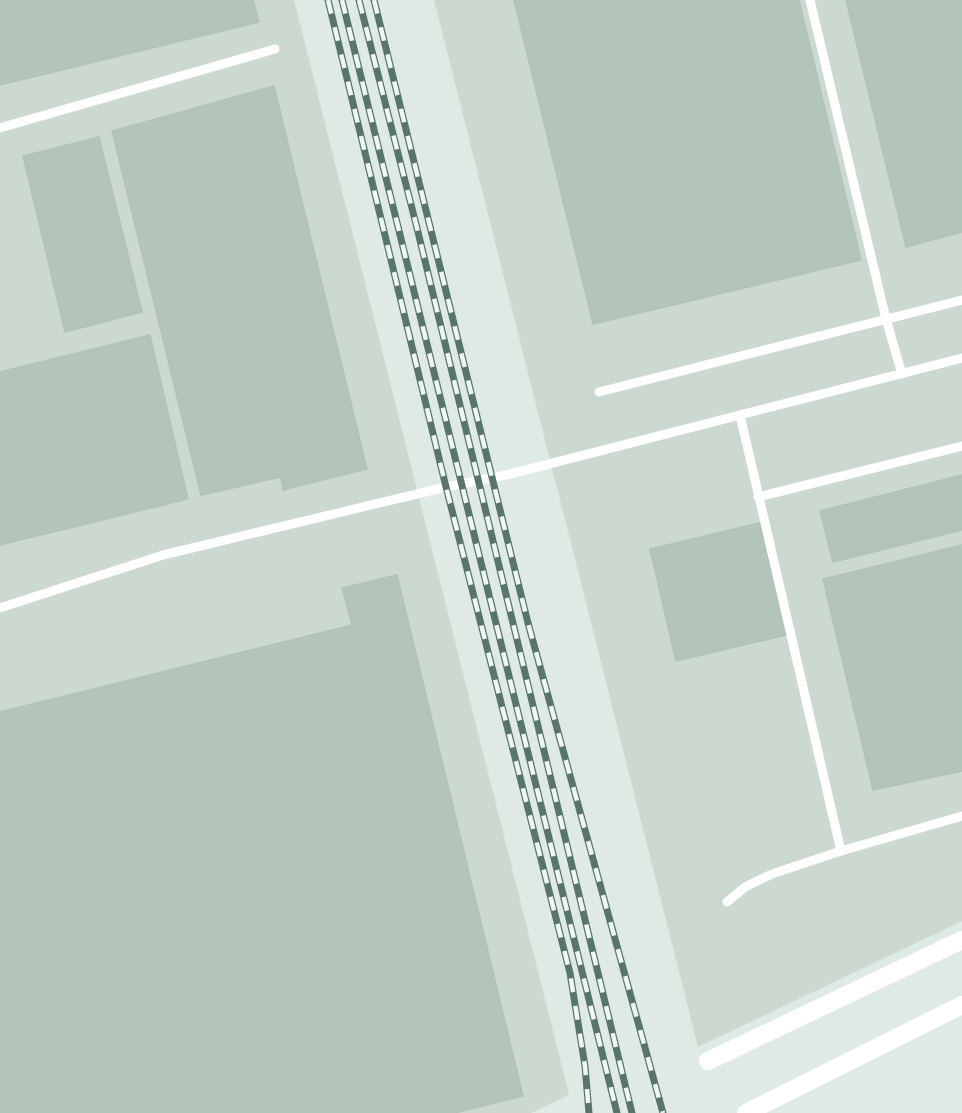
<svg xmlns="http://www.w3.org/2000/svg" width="962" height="1113" font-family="Signika,sans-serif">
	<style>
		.built { fill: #ccd9d1 }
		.building { fill: #b3c4bb; stroke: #b0c3b9; stroke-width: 1.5 }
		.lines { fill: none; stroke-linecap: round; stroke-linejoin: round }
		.lane { stroke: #fff; stroke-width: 9 }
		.street { stroke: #fff; stroke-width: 18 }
		.rail-casing { stroke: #59756a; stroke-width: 7 }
		.rail { stroke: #eef6f1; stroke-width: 4.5; stroke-dasharray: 14; stroke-linecap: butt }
	</style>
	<rect width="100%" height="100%" fill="#deeae3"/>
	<!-- built -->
	<g class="built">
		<path d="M0 0H294L569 1095 531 1113H0Z"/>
		<path d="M434 0H962V921L698 1047Z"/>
	</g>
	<!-- building -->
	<g class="building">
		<path d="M0 0H253L259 22 0 85Z"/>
		<path d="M514 0H799L861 260 593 324Z"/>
		<path d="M846 0H962V232L906 247Z"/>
		<path d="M274 86 367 469 283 490 281 477 201 495 112 131Z"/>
		<path d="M99 137 142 312 65 332 23 156Z"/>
		<path d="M150 335 188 499 0 545V372Z"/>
		<path d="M962 475V530L833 562 820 511Z"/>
		<path d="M760 523 786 635 676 661 650 549Z"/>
		<path d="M962 545V771L873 790 823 579Z"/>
		<path d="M397 575 523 1096 455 1113H0V883L16 879 0 812V712L352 625 342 588Z"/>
		<path d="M0 812 16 879 0 883Z"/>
	</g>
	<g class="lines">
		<!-- lane -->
		<g class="lane">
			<path d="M810 0 886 319 902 374"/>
			<path d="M0 128 275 49"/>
			<path d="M599 392 962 300"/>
			<path d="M740 415 841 851"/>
			<path d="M758 497 962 446"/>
			<path d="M0 608 163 555 446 487 506 475 962 358"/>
			<path d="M727 902 745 887 772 874 841 851 962 816"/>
		</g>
		<!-- street -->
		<g class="street">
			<path d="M708 1061 962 940"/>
			<path d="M746 1113 962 1005"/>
		</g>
		<!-- rail casing -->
		<g class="rail-casing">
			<g id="rail">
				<path d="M328 0 446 487 570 973 585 1066 589 1113"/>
				<path d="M342 0 617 1113"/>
				<path d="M359 0 417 228 632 1113"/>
				<path d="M374 0 528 623 663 1113"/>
			</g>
		</g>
		<!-- rail -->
		<use href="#rail" class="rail"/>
	</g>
</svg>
